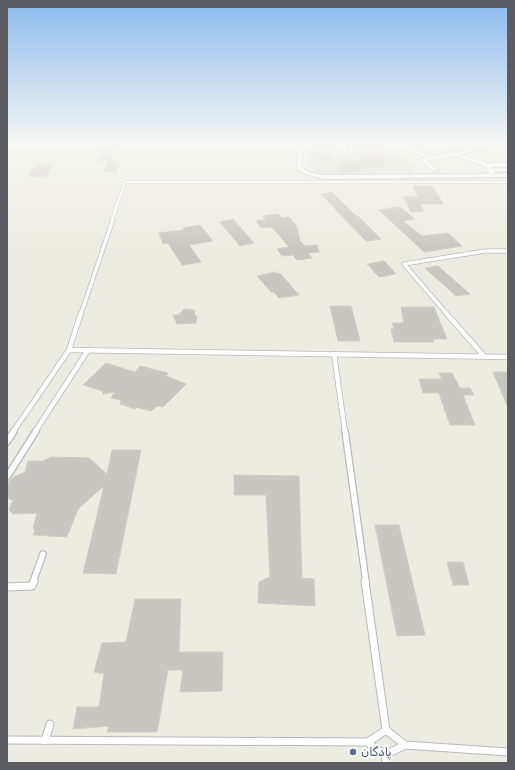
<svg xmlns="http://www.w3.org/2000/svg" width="515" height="770" font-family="Rubik,Vazirmatn,sans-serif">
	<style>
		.education { fill: #dcdbd1 }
		.building { fill: #c8c6c0; stroke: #d1cec1 }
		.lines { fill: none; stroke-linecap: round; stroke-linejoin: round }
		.service-far4-casing { stroke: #b8b9be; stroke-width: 3.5 }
		.service-far3-casing { stroke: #b8b9be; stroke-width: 5 }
		.service-far2-casing { stroke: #b8b9be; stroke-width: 6 }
		.service-far1-casing { stroke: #b8b9be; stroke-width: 8 }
		.service-casing { stroke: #b8b9be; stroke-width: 9 }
		.minor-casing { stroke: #b8b9be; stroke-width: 2 }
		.service-far4 { stroke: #fff; stroke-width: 2.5 }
		.service-far3 { stroke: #fff; stroke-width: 3.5 }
		.service-far2 { stroke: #fff; stroke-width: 4.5 }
		.service-far1 { stroke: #fff; stroke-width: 5.5 }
		.service { stroke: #fff; stroke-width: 7 }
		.minor { fill: #fff; fill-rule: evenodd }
		.service-dot { fill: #5c6f8a; stroke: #fff; stroke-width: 1.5 }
		.labels { text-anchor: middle; stroke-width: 4; stroke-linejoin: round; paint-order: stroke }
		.near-service-label { font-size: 12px; fill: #4e5e75; stroke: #fff; text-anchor: start }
	</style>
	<rect width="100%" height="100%" fill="#ecece2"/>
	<!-- education -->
	<path class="education" d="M310 153 406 155 412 173 322 174 309 167Z"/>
	<!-- building -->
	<g class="building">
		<path d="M312 145H331L330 160 311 159Z"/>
		<path d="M356 145H380L386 166H365V171H351L352 173H342L339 161H360Z"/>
		<path d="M105 146H119L110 161H96Z"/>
		<path d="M109 161H120L116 172H104Z"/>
		<path d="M37 165H53L45 177 28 176Z"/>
		<path d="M413 186H432L443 204H420L424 211 411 212 404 197H418Z"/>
		<path d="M332 192 356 216H358L381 239 366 241 321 194Z"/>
		<path d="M400 207 415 219 403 221 422 236 448 233 462 246 424 252 379 210Z"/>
		<path d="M278 214 282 218 289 217 297 227 300 241 305 246 317 245 319 252 308 253 312 258 297 260 293 255 282 256 277 249 289 247 272 227 261 228 256 221 266 220 263 216Z"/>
		<path d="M233 219 254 243 240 246 220 222Z"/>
		<path d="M200 225 213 241 189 245 201 262 182 265 168 243 163 244 159 233 184 230 183 228Z"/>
		<path d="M384 261 396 274 379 277 367 264Z"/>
		<path d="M438 266 470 294 456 296 425 268Z"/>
		<path d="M276 272 277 274 280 273 299 295 279 298 274 292H271L257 276Z"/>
		<path d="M330 306H351L360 341H338Z"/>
		<path d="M401 307H434L447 339H433L434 342H394L391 329H394L392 323H404Z"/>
		<path d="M184 309 195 310 194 315 197 316 196 323 177 324 173 315H179Z"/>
		<path d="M106 363 135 372 140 366 168 373 166 376 186 384 163 407 157 406 151 411 136 407 135 409 120 404 121 400 111 398 115 392 103 394V391L83 385Z"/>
		<path d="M493 372H508V408Z"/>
		<path d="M439 373H452L460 388H470L474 395H463L475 425H450L439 393H423L419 379H442Z"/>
		<path d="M112 450H141L116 574 83 573 104 486 78 509 67 537 33 535 35 531 33 528 37 513 13 514 9 510 13 500 9 499 7 490 9 482 14 477 25 472 28 461H43L51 457 89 458 107 474Z"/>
		<path d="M234 475 299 476 302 578 314 579 315 606 258 603 259 582 270 577 266 495H234Z"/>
		<path d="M375 525H399L425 635 397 636Z"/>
		<path d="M447 562H463L469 585H453Z"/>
		<path d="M135 599H181L179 652H223L222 691 180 692 183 670H168L157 732H107L109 726 73 729 77 707H99L104 674 94 672 102 643 126 642Z"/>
	</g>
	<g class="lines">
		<!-- service-far4 casing -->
		<g class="service-far4-casing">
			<g id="service-far4">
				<path d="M490 170H508"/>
				<path d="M112 220 125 182H508"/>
			</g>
		</g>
		<!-- service-far3 casing -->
		<g class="service-far3-casing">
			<g id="service-far3">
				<path d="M81 314 113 219"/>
				<path d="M447 314 404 264 485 251H508"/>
			</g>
		</g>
		<!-- service-far2 casing -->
		<g class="service-far2-casing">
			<g id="service-far2">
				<path d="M446 313 484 356"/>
				<path d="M69 350 508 357"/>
				<path d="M334 354 345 432"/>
				<path d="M13 432 69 350 81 313"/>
				<path d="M35 432 88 350"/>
			</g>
		</g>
		<!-- service-far1 casing -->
		<g class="service-far1-casing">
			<g id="service-far1">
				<path d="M345 431 366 582"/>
				<path d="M7 442 14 431"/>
				<path d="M7 477 36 431"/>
				<path d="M33 582 43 554"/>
			</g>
		</g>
		<!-- service casing -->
		<g class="service-casing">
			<g id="service">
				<path d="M365 581 386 730"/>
				<path d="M7 587 32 586 34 581"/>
				<path d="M7 740 368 742 386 730 405 745 508 752"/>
				<path d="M45 741 50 724"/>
				<path d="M367 742 385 755 405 745"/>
				<path d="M385 755 386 763"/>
			</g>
		</g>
		<!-- minor casing -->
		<g class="minor-casing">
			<g id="minor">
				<path d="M298 145H302V167L309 172 324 175 489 174 485 166 455 156 426 161 439 170 434 171 419 161V159L425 158 410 150 408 145H412L414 148 431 157 480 147 508 150V154L480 149 460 154 488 163H508V167H491L495 174 508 173V177L324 179 305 174 297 169Z"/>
				<path d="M342 145H346L348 156 343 155Z"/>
			</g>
		</g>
		<!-- service-far4 -->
		<use href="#service-far4" class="service-far4"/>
		<!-- service-far3 -->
		<use href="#service-far3" class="service-far3"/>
		<!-- service-far2 -->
		<use href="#service-far2" class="service-far2"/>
		<!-- service-far1 -->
		<use href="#service-far1" class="service-far1"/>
		<!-- service -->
		<use href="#service" class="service"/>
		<!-- minor -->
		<use href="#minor" class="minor"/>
	</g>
	<!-- sky -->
	<linearGradient id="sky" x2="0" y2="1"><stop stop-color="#8dbcef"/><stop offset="0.57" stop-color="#f6f6f2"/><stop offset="1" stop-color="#f6f6f2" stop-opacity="0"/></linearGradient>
	<rect width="515" height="253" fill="url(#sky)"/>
	<!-- markers -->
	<circle class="service-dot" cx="353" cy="752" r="4"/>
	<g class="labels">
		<!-- near-service labels -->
		<g class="near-service-label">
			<text x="361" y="756">پادگان</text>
		</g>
	</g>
	<!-- border -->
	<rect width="515" height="770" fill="none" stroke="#5b5d62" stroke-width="16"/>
</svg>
